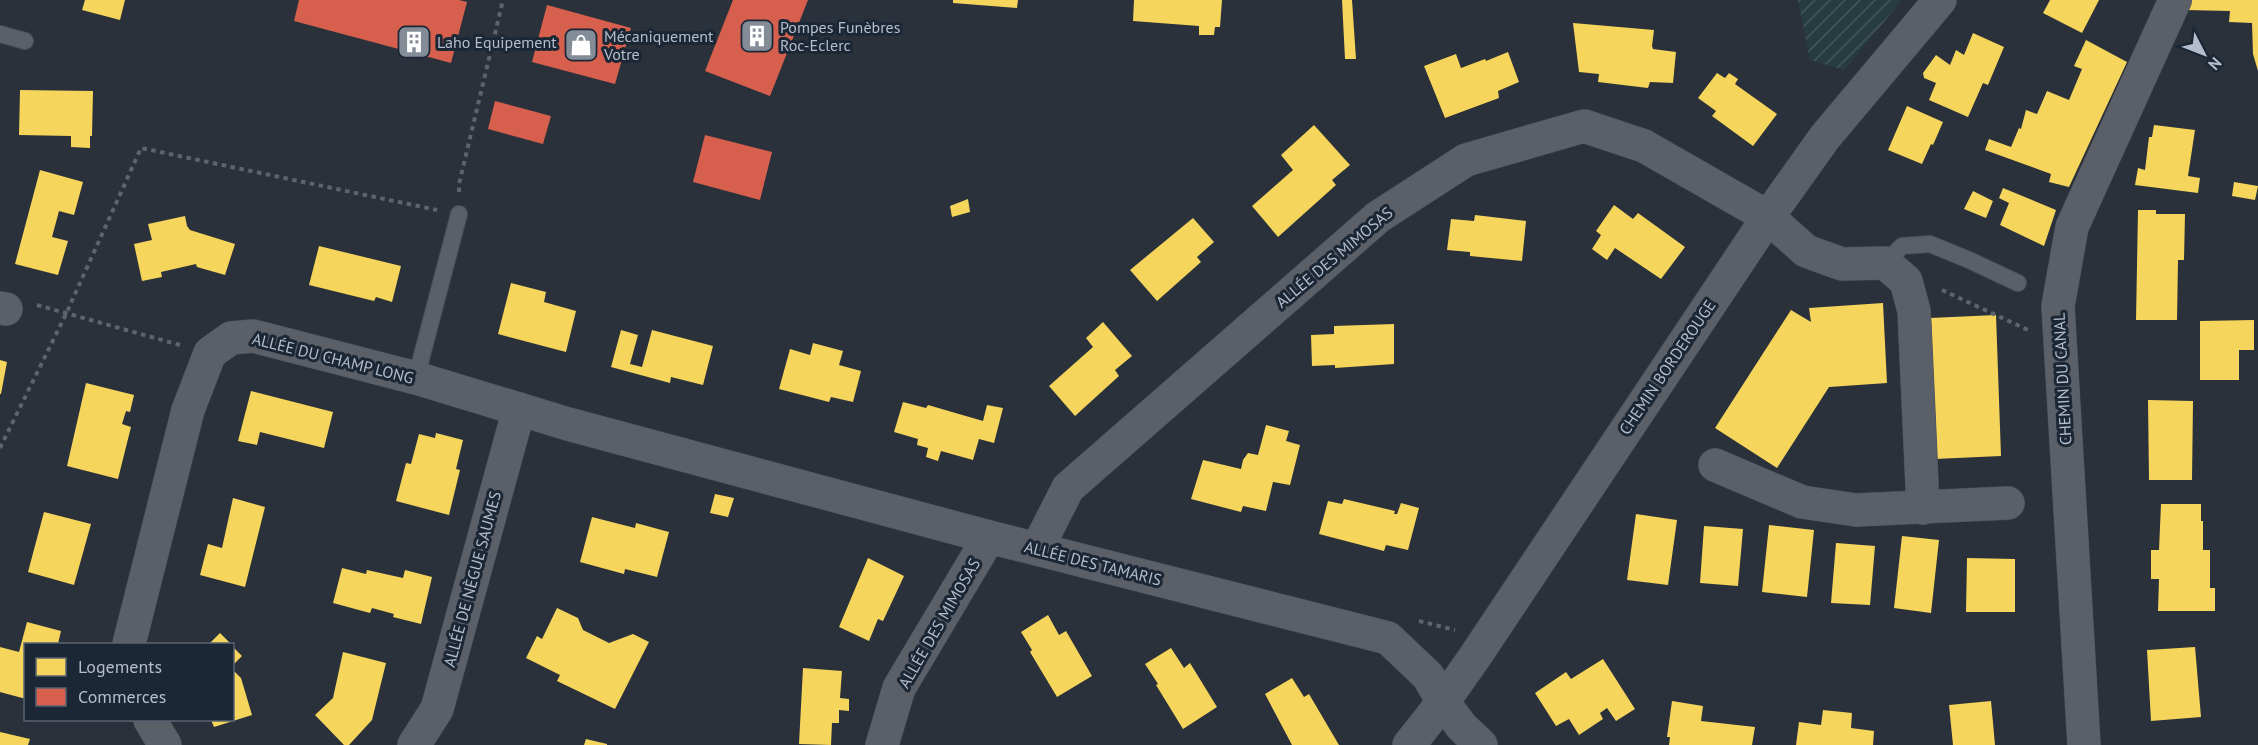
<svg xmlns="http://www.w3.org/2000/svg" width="2258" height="745" font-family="'PT Sans',sans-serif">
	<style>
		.garden { fill: url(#garden-furrows) }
		.homes { fill: #f6d55c }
		.shops { fill: #d6604d }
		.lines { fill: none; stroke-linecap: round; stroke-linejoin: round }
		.service-casing { stroke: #484d54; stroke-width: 18 }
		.minor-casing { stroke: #484d54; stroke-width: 34 }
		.path { stroke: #5d646b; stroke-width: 4; stroke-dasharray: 4.5 4.5; stroke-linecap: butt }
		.service { stroke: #5b5f67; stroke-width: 16 }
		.minor { stroke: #5b5f67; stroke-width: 33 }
		.labels { text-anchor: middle; stroke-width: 6; stroke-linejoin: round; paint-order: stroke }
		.poi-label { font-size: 16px; fill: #b4bdcb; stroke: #1c2736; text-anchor: start }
		.street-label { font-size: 16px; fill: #b4bdcb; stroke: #1c2736 }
	</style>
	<defs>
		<pattern id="garden-furrows" width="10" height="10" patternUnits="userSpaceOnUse" patternTransform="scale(1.5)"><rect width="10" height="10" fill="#263c41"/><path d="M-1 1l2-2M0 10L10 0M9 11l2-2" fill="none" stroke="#43565b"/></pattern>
	</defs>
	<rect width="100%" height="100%" fill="#2a313a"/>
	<!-- garden -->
	<path class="garden" d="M1798 0H1902L1844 70 1810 60Z"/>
	<!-- homes -->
	<g class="homes">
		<path d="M85 0H125L120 20 82 10Z"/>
		<path d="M953 0H1018L1017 8 953 3Z"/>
		<path d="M1134 0H1222L1220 27H1215L1214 35H1199V26L1133 21Z"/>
		<path d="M1342 0H1352L1356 59H1345Z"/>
		<path d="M2050 0H2099L2082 33 2043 13Z"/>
		<path d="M2190 0H2258V71L2253 54 2252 23 2229 22 2230 11 2185 10Z"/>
		<path d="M1573 23 1654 30 1652 46 1653 49 1676 52 1673 83 1650 82 1648 88 1598 82 1599 74 1579 72Z"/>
		<path d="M1973 33 2004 47 1988 85 1983 83 1968 117 1929 100 1936 83 1924 78 1923 73 1936 55 1950 65 1956 50 1964 55Z"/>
		<path d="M2086 40 2127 62 2069 187 2049 182 2051 174 1985 150 1989 139 2011 147 2019 128 2021 129 2026 110 2037 114 2047 91 2069 100 2082 69 2074 66Z"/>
		<path d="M1508 52 1519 82 1498 91 1499 98 1445 118 1424 66 1456 54 1461 68 1485 59 1486 61Z"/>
		<path d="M1717 73 1725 78 1729 73 1738 79 1735 84 1777 114 1753 146 1712 116 1716 111 1698 98Z"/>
		<path d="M20 90 93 91 92 136H90V148L71 147V136L19 135Z"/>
		<path d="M1907 106 1943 122 1933 145 1931 144 1922 164 1888 150Z"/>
		<path d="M1314 125 1350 165 1332 180 1336 185 1278 237 1252 206 1293 170 1281 155Z"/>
		<path d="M2154 125 2195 130 2188 176 2200 178 2198 193 2135 185 2138 168 2145 170 2149 137H2152Z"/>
		<path d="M40 170 83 182 74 215 59 211 52 237 68 241 58 275 15 264Z"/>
		<path d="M2234 182 2258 186 2255 200 2232 196Z"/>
		<path d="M2003 188 2056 210 2044 246 2000 225 2009 203 1999 198Z"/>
		<path d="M1973 191 1993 201 1986 218 1964 209Z"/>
		<path d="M968 199 970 212 952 217 950 206Z"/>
		<path d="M1614 205 1633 219 1638 213 1685 247 1661 279 1615 248 1607 260 1592 249 1601 235 1596 231Z"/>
		<path d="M2138 210H2156V214H2185L2184 260H2178L2177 320H2136Z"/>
		<path d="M1475 215 1526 221 1522 261 1470 256V252L1447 250 1451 219 1474 221Z"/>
		<path d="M185 216 187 226 190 230 235 244 225 275 197 267 196 264 161 272 162 277 142 281 134 244 152 240 148 224Z"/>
		<path d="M1193 218 1214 242 1197 257 1201 262 1157 301 1130 270Z"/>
		<path d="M319 246 401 266 392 302 376 297 374 301 309 285Z"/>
		<path d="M511 283 546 292 544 302 576 311 566 352 498 334Z"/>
		<path d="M1883 303 1887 383 1829 387 1777 468 1715 428 1791 310 1811 322 1809 308Z"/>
		<path d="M1996 315 2001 456 1935 459 1930 318Z"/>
		<path d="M2254 320V350H2239V380H2200V321Z"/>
		<path d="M1103 322 1132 356 1115 370 1119 376 1075 416 1049 386 1093 347 1086 338Z"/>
		<path d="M1394 324V364L1335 368V365L1312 366 1311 335 1334 334V326Z"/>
		<path d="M621 330 638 335 630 364 642 367 652 330 713 346 703 385 671 377 670 383 611 367Z"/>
		<path d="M813 343 843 351 839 365 861 371 853 402 831 397 829 402 779 389 790 349 810 355Z"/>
		<path d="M0 360 7 362 1 394H0Z"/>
		<path d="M86 383 134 395 130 412 126 411 122 424 131 427 118 479 67 466Z"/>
		<path d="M251 391 333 412 324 448 260 432 257 445 238 441Z"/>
		<path d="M2148 400 2193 401 2192 480H2149Z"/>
		<path d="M903 402 926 408 928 405 983 421 987 405 1003 408 994 443 979 439 973 460 941 451 938 461 926 457 928 448 917 445 918 439 894 432Z"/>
		<path d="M1266 425 1289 431 1286 441 1300 445 1290 485 1273 482 1266 511 1243 506 1241 512 1191 499 1203 460 1241 469 1243 460 1248 453 1258 455Z"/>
		<path d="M436 433 463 440 456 469 460 470 449 515 396 501 406 463 411 464 419 434 435 438Z"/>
		<path d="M715 494 734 498 728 517 710 513Z"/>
		<path d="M233 498 265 507 245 587 200 575 208 544 222 548Z"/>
		<path d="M1344 499 1395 511 1394 514H1397L1401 503 1419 508 1408 550 1386 545 1384 551 1319 534 1328 501 1342 504Z"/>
		<path d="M2161 504H2201V521H2203V550H2210V588H2215V611H2158L2159 579H2151V550H2159Z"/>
		<path d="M44 512 91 524 74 585 28 572Z"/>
		<path d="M1636 514 1677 520 1668 585 1627 580Z"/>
		<path d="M592 517 635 528 636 523 669 532 657 577 625 569 624 574 580 562Z"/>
		<path d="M1769 525 1814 530 1807 597 1762 592Z"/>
		<path d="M1704 526 1743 529 1738 586 1700 583Z"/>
		<path d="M1902 536 1939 540 1931 613 1894 608Z"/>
		<path d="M1836 543 1875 546 1870 605 1831 603Z"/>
		<path d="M868 558 904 576 883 621 878 619 869 641 839 627Z"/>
		<path d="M1967 558 2015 559V612H1966Z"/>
		<path d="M342 568 366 574 367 570 403 578 405 570 432 577 421 624 393 617 394 614 372 608 370 613 333 603Z"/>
		<path d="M557 608 578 618 583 630 609 643 633 634 649 642 615 709 557 681 560 675 526 658 537 636 542 639Z"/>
		<path d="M1048 615 1059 635 1066 631 1092 676 1057 697 1030 652 1032 650 1021 632Z"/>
		<path d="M27 622 61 631 58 644H26V699L0 692V647L19 652Z"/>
		<path d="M220 633 231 644H209Z"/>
		<path d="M232 646 242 656 232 666Z"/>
		<path d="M2195 647 2201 717 2151 721 2147 650Z"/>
		<path d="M1171 648 1184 668 1190 663 1217 707 1183 729 1156 685 1158 684 1145 664Z"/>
		<path d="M343 652 386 663 372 720 349 745H344L315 715 333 698Z"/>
		<path d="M1603 659 1635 709 1616 721 1607 708 1600 713 1603 719 1579 735 1569 719 1556 726 1535 693 1566 672 1571 679Z"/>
		<path d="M803 668 842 671 840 698 849 699V711L839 710V723H832L831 745 799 744Z"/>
		<path d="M232 669 241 678 252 715 214 727 211 720H232Z"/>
		<path d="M1292 678 1304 697 1309 694 1339 745H1292L1265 694Z"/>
		<path d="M1672 701 1703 706 1701 721 1755 727 1752 745H1669L1670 737H1667Z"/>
		<path d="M1991 701 1995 745H1953L1949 705Z"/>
		<path d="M1823 710 1852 713 1851 728 1874 731 1873 745H1796L1799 722 1821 725Z"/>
		<path d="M0 732 30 739 28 745H0Z"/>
		<path d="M586 739 607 744V745H584Z"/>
	</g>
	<!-- shops -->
	<g class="shops">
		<path d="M299 0H459L467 2 451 63 294 21Z"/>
		<path d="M733 0H808L770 96 705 71Z"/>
		<path d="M547 5 631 28 615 84 532 62Z"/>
		<path d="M495 101 551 116 543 144 488 129Z"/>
		<path d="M705 135 772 152 760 200 693 182Z"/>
	</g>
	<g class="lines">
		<!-- service casing -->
		<g class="service-casing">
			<g id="service">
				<path d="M0 34 25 41"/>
				<path d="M1885 263 1902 246 1930 244 1969 260 2018 283"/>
				<path d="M416 378 459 214"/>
			</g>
		</g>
		<!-- minor casing -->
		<g class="minor-casing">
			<g id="minor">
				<path d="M0 308 6 309"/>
				<path d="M1715 465 1802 502 1856 510 2008 503"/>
				<path d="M1037 549 1068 488 1378 217 1466 160 1584 126 1644 146 1768 217 1806 251 1842 264 1885 263 1906 281 1914 311 1923 508"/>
				<path d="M129 644 188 410 210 353 231 338 253 336 416 378 568 424 989 537 1388 638 1428 676 1443 702 1462 727 1481 745"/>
				<path d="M150 720 165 745"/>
				<path d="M414 745 437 709 519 409"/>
				<path d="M882 745 899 688 989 537"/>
				<path d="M1409 745 1443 702 1474 658 1768 217 1825 137 1940 0"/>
				<path d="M2084 745 2058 306 2072 227 2175 0"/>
			</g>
		</g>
		<!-- path -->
		<g class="path">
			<path d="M459 192V184L503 0"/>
			<path d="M1942 290 2028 330"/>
			<path d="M37 305 180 345"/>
			<path d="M0 448 66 314 141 148 437 210"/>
			<path d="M1419 621 1455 630"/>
		</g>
		<!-- service -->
		<use href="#service" class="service"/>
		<!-- minor -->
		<use href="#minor" class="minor"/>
	</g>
	<!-- icons -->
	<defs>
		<g id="building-square" transform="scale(1.725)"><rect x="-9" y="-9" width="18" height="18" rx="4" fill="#848c98" stroke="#1c2736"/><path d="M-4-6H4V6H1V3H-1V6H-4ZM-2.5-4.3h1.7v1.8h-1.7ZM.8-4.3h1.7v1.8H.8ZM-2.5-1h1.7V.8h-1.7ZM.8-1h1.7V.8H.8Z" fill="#fff"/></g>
		<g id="shop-square" transform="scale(1.725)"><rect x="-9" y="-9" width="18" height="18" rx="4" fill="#848c98" stroke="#1c2736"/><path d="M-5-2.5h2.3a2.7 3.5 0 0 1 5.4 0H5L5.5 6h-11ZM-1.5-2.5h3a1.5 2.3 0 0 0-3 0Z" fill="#fff"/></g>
	</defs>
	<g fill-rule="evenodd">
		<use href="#building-square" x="757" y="36"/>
		<use href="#building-square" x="414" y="42"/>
		<use href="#shop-square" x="581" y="45"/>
	</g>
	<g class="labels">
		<!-- poi labels -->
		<g class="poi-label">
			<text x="780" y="33">Pompes Funèbres<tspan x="780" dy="18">Roc-Eclerc</tspan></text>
			<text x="604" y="42">Mécaniquement<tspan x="604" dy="18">Votre</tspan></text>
			<text x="437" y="48">Laho Equipement</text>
		</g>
		<!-- street labels -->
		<g class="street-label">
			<text transform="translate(1334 257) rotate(-40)" y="6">ALLÉE DES MIMOSAS</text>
			<text transform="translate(333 358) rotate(14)" y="6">ALLÉE DU CHAMP LONG</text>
			<text transform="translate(1667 367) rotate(-56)" y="6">CHEMIN BORDEROUGE</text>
			<text transform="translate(2062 379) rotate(-93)" y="6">CHEMIN DU CANAL</text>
			<text transform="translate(1093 563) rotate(14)" y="6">ALLÉE DES TAMARIS</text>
			<text transform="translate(472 579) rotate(-75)" y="6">ALLÉE DE NÈGUE SAUMES</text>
			<text transform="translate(939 623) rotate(-60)" y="6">ALLÉE DES MIMOSAS</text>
		</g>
	</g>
	<!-- legend -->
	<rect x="24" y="643" width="210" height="78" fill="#1c2736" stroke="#596372" stroke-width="1.5"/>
	<rect x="36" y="658" width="30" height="18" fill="#f6d55c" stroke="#596372" stroke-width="1.5"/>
	<text x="78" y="673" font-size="18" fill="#b4bdcb">Logements</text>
	<rect x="36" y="688" width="30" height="18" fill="#d6604d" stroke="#596372" stroke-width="1.5"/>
	<text x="78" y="703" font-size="18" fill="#b4bdcb">Commerces</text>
	<!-- north arrow -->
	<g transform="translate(2204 54) rotate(132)" stroke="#1c2736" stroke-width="4.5" paint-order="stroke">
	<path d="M0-4.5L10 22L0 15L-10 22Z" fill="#b4bdcb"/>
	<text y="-9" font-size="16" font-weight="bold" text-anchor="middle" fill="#b4bdcb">N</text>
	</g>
</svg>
